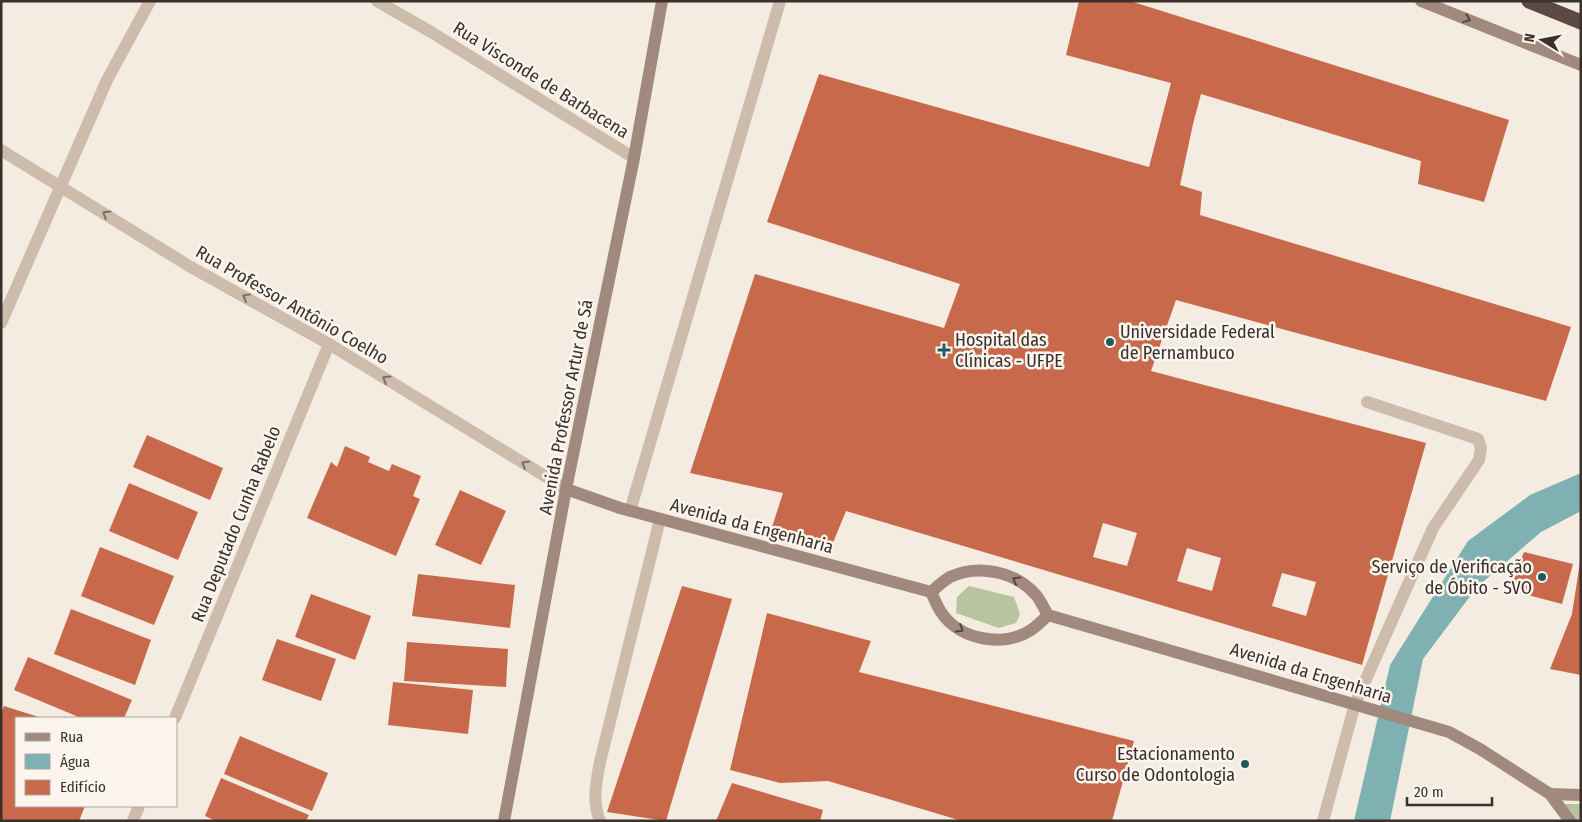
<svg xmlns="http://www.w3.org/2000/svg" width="1582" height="822" font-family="'Fira Sans Condensed',sans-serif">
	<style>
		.green { fill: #b8c4a0 }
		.water { fill: #7fb0b2 }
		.building { fill: #c8694b; fill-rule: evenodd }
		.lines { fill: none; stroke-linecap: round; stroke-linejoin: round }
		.lane { stroke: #cdbbac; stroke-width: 12 }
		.street { stroke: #cdbbac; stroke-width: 12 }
		.secondary { stroke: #a18a7d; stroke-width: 12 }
		.highway { stroke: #5c4a42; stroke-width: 15 }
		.oneway { stroke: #544640 }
		.oneway2 { stroke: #7d6f65 }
		.poi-dot { fill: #1f5a5e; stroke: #fbf5ee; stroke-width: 2 }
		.labels { text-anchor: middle; stroke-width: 5; stroke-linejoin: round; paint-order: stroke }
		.street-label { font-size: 18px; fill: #3b302b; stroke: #fbf5ee }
		.poi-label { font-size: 18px; fill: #3b302b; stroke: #fbf5ee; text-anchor: start }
	</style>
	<rect width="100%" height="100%" fill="#f4ebe1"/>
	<!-- green -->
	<g class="green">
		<path d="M969 586 1014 597 1020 614 1016 623 999 628 956 613 957 597Z"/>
		<path d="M1561 804H1581V821H1569Z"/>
	</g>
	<!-- water -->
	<path class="water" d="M1581 473V511L1541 532 1477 587 1423 659 1390 821H1354L1390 665 1468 541 1530 495Z"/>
	<!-- building -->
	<g class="building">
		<path d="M1079 1H1130L1509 120 1484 202 1418 184 1421 161 1201 94 1193 124 1180 185 1202 192 1200 215 1571 327 1546 401 1176 300 1151 371 1426 443 1362 665 846 511 832 545 772 527 783 493 690 473 755 274 944 328 960 284 767 222 819 74 1149 167 1171 83 1066 55ZM1103 523 1137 533 1127 566 1093 557ZM1187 548 1221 558 1212 591 1177 581ZM1282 573 1316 582 1306 616 1272 606Z"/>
		<path d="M147 435 223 468 210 500 133 467Z"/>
		<path d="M345 446 370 457 368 462 389 471 392 464 421 476 413 496 420 499 396 556 307 518 331 462 337 467Z"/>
		<path d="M129 483 198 512 178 560 109 531Z"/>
		<path d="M460 490 506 511 481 565 435 545Z"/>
		<path d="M100 547 174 576 154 625 81 596Z"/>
		<path d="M1524 552 1573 564 1562 604 1509 590Z"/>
		<path d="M1580 562H1581V675L1550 669 1572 614Z"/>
		<path d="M418 574 515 585 510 628 412 616Z"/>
		<path d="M682 586 732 599 666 821 607 812Z"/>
		<path d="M311 594 371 616 355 660 295 637Z"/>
		<path d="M71 609 151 640 135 685 54 654Z"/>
		<path d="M767 613 871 641 859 672 1134 741 1112 821H962L828 781 780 783 730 770Z"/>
		<path d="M277 639 336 659 321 701 262 680Z"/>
		<path d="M407 642 508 649 506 687 404 681Z"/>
		<path d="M28 657 132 700 124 718H81L14 690Z"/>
		<path d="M393 682 473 690 468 734 388 725Z"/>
		<path d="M4 706 42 718H16V806H85L79 821H1V714Z"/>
		<path d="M240 736 328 773 312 811 224 774Z"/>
		<path d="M221 778 309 815 306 821H216L205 816Z"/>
		<path d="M732 783 823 810 820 821H716Z"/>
	</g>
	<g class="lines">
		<!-- lane -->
		<g class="lane">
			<path d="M630 511 780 1"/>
			<path d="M600 821C592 802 596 782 600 762L660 519"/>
			<path d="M1323 821 1355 704 1433 528 1479 460 1481 448 1478 439 1367 402"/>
		</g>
		<!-- street -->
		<g class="street">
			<path d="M377 1 431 32 634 158"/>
			<path d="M1 150 189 266 329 344 566 489"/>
			<path d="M1 323 107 80 150 1"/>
			<path d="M175 718 329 344"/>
			<path d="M133 821 139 806"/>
		</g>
		<!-- secondary -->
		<g class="secondary">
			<path d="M1421 1 1581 65"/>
			<path d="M566 489 620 508 931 592C934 598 937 606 941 612 959 640 1004 648 1031 630 1037 626 1043 620 1048 615"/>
			<path d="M931 592C937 587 943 581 950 577 978 564 1015 571 1036 595 1041 601 1044 609 1048 615L1449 732 1480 749 1550 794 1570 821"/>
			<path d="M1550 794 1581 795"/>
			<path d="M504 821 566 489 634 158 662 1"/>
		</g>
		<!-- highway -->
		<path class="highway" d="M1529 1 1581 22"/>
	</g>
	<!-- one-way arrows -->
	<defs><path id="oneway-chevron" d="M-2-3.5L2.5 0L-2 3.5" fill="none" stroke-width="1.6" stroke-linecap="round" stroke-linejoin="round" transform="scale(1.25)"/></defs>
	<g class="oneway">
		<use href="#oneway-chevron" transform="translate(1467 19) rotate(22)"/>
		<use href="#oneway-chevron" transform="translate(1016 580) rotate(-151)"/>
		<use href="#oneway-chevron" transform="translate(960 629) rotate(32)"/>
	</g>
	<g class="oneway2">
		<use href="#oneway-chevron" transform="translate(106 214) rotate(-148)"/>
		<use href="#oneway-chevron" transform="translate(246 297) rotate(-151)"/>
		<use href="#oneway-chevron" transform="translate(386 379) rotate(-148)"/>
		<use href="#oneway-chevron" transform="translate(525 464) rotate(-149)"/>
	</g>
	<!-- markers -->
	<g class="poi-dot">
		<circle cx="1110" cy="342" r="5"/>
		<path d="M941.5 342.5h5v5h5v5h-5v5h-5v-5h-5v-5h5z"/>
		<circle cx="1542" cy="577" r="5"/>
		<circle cx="1245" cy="764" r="5"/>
	</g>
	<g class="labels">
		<!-- street labels -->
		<g class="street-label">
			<text transform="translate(541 80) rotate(32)" y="6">Rua Visconde de Barbacena</text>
			<text transform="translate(292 305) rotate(30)" y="6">Rua Professor Antônio Coelho</text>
			<text transform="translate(566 407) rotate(-79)" y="6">Avenida Professor Artur de Sá</text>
			<text transform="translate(236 524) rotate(-68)" y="6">Rua Deputado Cunha Rabelo</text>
			<text transform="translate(752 526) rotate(15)" y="6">Avenida da Engenharia</text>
			<text transform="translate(1311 673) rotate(17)" y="6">Avenida da Engenharia</text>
		</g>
		<!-- poi labels -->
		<g class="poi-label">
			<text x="1120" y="338">Universidade Federal<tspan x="1120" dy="21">de Pernambuco</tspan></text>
			<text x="955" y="346">Hospital das<tspan x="955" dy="21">Clínicas - UFPE</tspan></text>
			<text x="1532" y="573" text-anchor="end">Serviço de Verificação<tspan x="1532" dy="21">de Óbito - SVO</tspan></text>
			<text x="1235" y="760" text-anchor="end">Estacionamento<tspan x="1235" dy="21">Curso de Odontologia</tspan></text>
		</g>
	</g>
	<!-- border -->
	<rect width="1582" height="822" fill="none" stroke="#3b302b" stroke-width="5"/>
	<!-- legend -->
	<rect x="15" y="717" width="162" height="90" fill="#fbf5ee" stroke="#aea6a0"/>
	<rect x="25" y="733" width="25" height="8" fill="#a18a7d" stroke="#aea6a0"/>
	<text x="60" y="742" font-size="15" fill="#3b302b">Rua</text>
	<rect x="25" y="754" width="25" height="15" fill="#7fb0b2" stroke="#aea6a0"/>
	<text x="60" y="767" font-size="15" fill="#3b302b">Água</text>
	<rect x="25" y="780" width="25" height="15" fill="#c8694b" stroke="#aea6a0"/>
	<text x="60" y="792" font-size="15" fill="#3b302b">Edifício</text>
	<!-- north arrow -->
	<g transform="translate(1542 40) rotate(280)" stroke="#fbf5ee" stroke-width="4" paint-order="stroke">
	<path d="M0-4L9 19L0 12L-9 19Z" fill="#3b302b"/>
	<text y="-8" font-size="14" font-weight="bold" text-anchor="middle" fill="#3b302b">N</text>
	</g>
	<!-- scale -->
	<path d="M1407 797v8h85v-8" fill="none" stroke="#3b302b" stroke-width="2.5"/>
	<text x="1414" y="797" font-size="15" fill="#3b302b" stroke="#fbf5ee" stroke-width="4" paint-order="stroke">20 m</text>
</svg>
